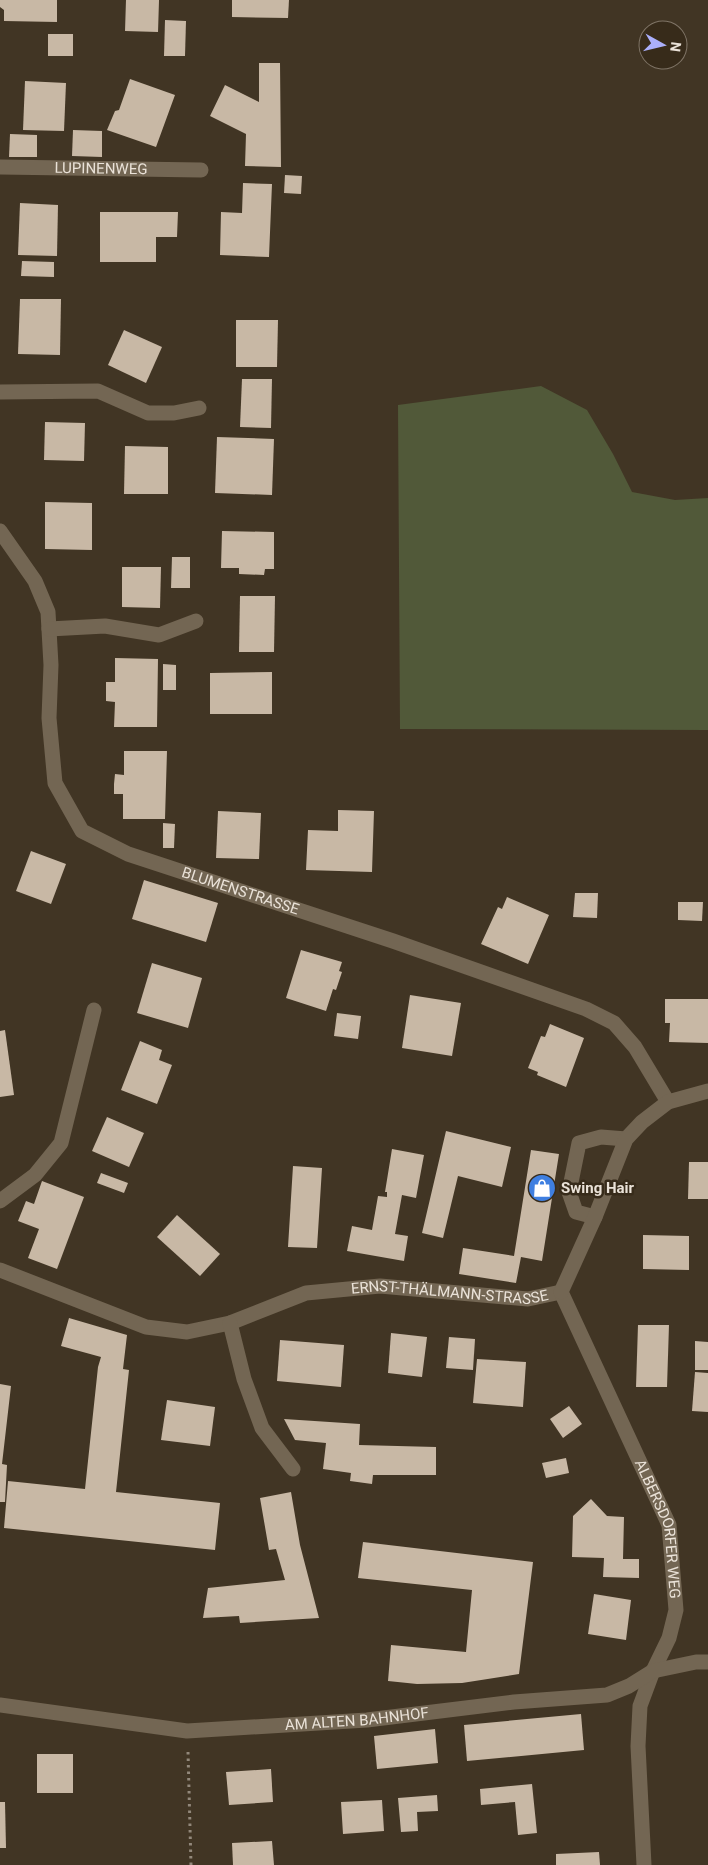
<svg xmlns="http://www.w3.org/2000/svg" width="708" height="1865" font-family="Roboto,sans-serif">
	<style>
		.green { fill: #515939 }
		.building { fill: #c8b8a5 }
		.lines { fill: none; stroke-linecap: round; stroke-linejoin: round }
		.path { stroke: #92887b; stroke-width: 3; stroke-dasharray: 2.5 4; stroke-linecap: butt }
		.minor { stroke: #736653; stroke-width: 15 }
		.labels { text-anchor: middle; stroke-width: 5; stroke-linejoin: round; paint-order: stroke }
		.street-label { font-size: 15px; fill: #eae2d8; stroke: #372b1a }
		.poi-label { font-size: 15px; font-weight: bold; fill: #eae2d8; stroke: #372b1a; text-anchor: start }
	</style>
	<rect width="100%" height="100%" fill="#413524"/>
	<!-- green -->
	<path class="green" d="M541 386 587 410 613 454 632 492 675 500 708 498V730L400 729 398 405Z"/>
	<!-- building -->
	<g class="building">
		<path d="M0 0H57V22L4 21V10L0 7Z"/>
		<path d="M126 0H159L158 32 125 31Z"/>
		<path d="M232 0H289L288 18 232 17Z"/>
		<path d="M165 20 186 21 185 56H164Z"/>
		<rect x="48" y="34" width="25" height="22"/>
		<path d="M259 63H280L281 167 245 166 246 134 210 116 225 85 259 102Z"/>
		<path d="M130 79 175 95 156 147 107 130 115 111 119 110Z"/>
		<path d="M25 81 66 83 64 131 23 130Z"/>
		<path d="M73 130 102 131V157L72 156Z"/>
		<path d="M10 134 37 135V157H9Z"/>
		<path d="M285 175 302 176 301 194 284 193Z"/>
		<path d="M243 183 272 184 269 257 220 255 221 212 242 213Z"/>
		<path d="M20 203 58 205 57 256 18 255Z"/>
		<path d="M100 212H178L177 237H156V262H100Z"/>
		<path d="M22 261 54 262V277L21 276Z"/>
		<path d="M20 299H61L60 355 18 354Z"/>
		<path d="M236 320H278L277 367H236Z"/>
		<path d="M124 330 162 347 146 383 108 365Z"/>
		<path d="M242 379H272L271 428 240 427Z"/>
		<path d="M45 422 85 423 84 461 44 460Z"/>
		<path d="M217 437 274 439 272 495 215 493Z"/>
		<path d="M125 446 168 447V494H124Z"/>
		<path d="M45 502 92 503V550L45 549Z"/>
		<path d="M222 531 274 532V569H265L264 575 239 574V568H221Z"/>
		<path d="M172 557H190V588H171Z"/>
		<path d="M122 567H161L160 608 122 607Z"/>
		<path d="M240 596H275L274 652H239Z"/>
		<path d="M115 658 158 659 157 727H114L115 702 106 701V682H115Z"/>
		<path d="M163 664 176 665V690H163Z"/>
		<path d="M272 672V714H210V673Z"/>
		<path d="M124 751H167L165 819H123V794H114V784L115 774 124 775Z"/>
		<path d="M338 810 374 811 372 872 306 870 308 830 338 831Z"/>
		<path d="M218 811 261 813 259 859 216 858Z"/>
		<path d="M163 823 175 824 174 848H163Z"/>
		<path d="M31 851 66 864 51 904 16 891Z"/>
		<path d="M144 880 218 903 206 942 132 919Z"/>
		<path d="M575 893H598L597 918 573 917Z"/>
		<path d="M507 897 549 915 528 964 481 944 498 907 502 909Z"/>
		<path d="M678 902H703L702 921 678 920Z"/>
		<path d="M301 950 342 962 339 971 342 972 336 990 333 989 326 1011 286 998Z"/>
		<path d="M152 963 202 978 188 1028 137 1013Z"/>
		<path d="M410 995 461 1003 452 1056 402 1048Z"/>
		<path d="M665 999H708V1043L669 1042 670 1023H665Z"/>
		<path d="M337 1013 361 1016 358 1039 334 1036Z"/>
		<path d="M550 1024 584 1038 566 1087 537 1075 538 1072 528 1068 541 1036 545 1037Z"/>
		<path d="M5 1030 14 1095 0 1097V1031Z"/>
		<path d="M140 1041 162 1050 159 1060 172 1065 157 1104 121 1090Z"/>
		<path d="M107 1117 144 1133 129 1167 92 1151Z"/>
		<path d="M446 1131 511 1147 502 1187 458 1176 443 1238 422 1233Z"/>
		<path d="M392 1149 424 1155 416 1198 402 1195 395 1234 408 1236 404 1261 347 1251 352 1226 372 1230 378 1196 387 1197V1192H385Z"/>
		<path d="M531 1150 559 1154 542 1261 521 1257 516 1283 459 1274 463 1248 514 1256Z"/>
		<path d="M689 1162H708V1199H688Z"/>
		<path d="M293 1166 322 1168 317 1248 288 1247Z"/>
		<path d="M101 1173 128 1183 124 1193 97 1183Z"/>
		<path d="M42 1181 84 1197 57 1269 28 1258 39 1229 18 1221 26 1201 34 1204Z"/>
		<path d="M177 1215 220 1254 200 1276 157 1237Z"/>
		<path d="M643 1235 689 1236V1270L643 1269Z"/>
		<path d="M69 1318 127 1335 123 1369 129 1370 116 1492 220 1503 215 1550 4 1528 8 1481 85 1489 98 1367 101 1357 61 1346Z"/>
		<path d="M638 1325H669L667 1387H636Z"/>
		<path d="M391 1333 427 1337 422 1377 388 1373Z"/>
		<path d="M449 1337 475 1339 473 1370 446 1368Z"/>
		<path d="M280 1340 344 1345 341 1387 277 1381Z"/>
		<path d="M695 1341 708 1342V1370H695Z"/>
		<path d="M477 1359 526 1362 523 1407 473 1403Z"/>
		<path d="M695 1372 708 1373V1412L692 1411Z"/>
		<path d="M0 1384 11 1386 2 1464 7 1465 5 1502H0Z"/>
		<path d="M167 1400 215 1407 210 1446 161 1440Z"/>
		<path d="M569 1406 582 1424 563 1438 550 1419Z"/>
		<path d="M284 1419 360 1424 359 1445 436 1447V1475H373L372 1484 350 1481 351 1473 323 1469 326 1443 295 1440Z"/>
		<path d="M566 1458 569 1473 546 1478 542 1463Z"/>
		<path d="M291 1492 300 1545 319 1618 240 1623 239 1616 203 1618 208 1588 285 1580 276 1549 269 1550 260 1498Z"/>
		<path d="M591 1499 607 1516 624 1517 623 1559H639V1578L603 1577 604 1558 572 1557 573 1516Z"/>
		<path d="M363 1542 533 1562 519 1674 462 1683 417 1684 388 1681 391 1645 466 1652 472 1590 358 1578Z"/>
		<path d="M594 1594 631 1600 626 1640 588 1634Z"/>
		<path d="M581 1714 584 1750 467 1761 464 1725Z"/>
		<path d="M435 1729 438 1763 377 1769 374 1736Z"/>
		<rect x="37" y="1754" width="36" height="39"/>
		<path d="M271 1769 273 1802 229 1805 226 1772Z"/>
		<path d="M532 1784 537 1833 518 1835 515 1802 481 1805 480 1789Z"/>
		<path d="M437 1795 438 1811 417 1812 418 1831 401 1832 398 1798Z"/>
		<path d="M382 1800 384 1831 343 1834 341 1802Z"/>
		<path d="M0 1802H5L6 1848H0Z"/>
		<path d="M272 1841 274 1865H233L232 1843Z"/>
		<path d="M599 1852 600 1865H556V1854Z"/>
	</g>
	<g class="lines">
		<!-- path -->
		<path class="path" d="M188 1752 191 1865"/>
		<!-- minor -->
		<g class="minor">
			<path id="s1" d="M0 167 201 170"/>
			<path d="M0 392 98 391 148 413H174L199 408"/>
			<path id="s2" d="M0 531 35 581 48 612 51 665 49 718 55 783 82 831 128 854 393 941 586 1009 614 1023 635 1047 668 1102"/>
			<path d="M49 629 105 626 159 635 196 621"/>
			<path d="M0 1201 35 1175 61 1143 94 1010"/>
			<path d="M595 1217 576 1212 569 1192 579 1143 601 1137 626 1139"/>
			<path id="s3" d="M0 1270 146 1327 187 1332 230 1323 306 1293 380 1286 528 1299 561 1292"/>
			<path id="s4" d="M561 1292 669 1525 676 1610 669 1638 653 1671 640 1706 638 1746 644 1865"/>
			<path d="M561 1292 595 1217 626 1139 642 1122 668 1102 708 1091"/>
			<path d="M230 1323 244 1379 262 1428 293 1469"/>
			<path id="s5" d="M0 1705 187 1731 367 1720 514 1702 607 1695 629 1686 653 1671 696 1662H708"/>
		</g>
	</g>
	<!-- icons -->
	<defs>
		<g id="shop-disc" transform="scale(1.4375)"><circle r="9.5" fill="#3f7fe0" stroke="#372b1a"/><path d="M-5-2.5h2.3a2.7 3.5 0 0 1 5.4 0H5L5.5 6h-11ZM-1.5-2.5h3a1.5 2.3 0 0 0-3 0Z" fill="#fff"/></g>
	</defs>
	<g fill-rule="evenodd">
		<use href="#shop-disc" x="542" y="1188"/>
	</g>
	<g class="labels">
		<!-- street labels -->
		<g class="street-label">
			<text dy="5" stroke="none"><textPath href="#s1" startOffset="101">LUPINENWEG</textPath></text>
			<text dy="5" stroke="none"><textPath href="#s2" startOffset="491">BLUMENSTRASSE</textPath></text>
			<text dy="5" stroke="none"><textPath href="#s3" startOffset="468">ERNST-THÄLMANN-STRASSE</textPath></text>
			<text dy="5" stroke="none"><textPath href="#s4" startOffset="258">ALBERSDORFER WEG</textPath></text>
			<text dy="5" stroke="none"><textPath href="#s5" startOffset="359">AM ALTEN BAHNHOF</textPath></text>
		</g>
		<!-- poi labels -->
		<g class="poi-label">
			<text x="561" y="1193">Swing Hair</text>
		</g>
	</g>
	<!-- north arrow -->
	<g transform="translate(663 45) rotate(98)"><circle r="24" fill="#372b1a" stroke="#7f7466"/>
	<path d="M0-4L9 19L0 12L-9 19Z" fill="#abaffb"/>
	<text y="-8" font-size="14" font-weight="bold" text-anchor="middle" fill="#eae2d8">N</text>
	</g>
</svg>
